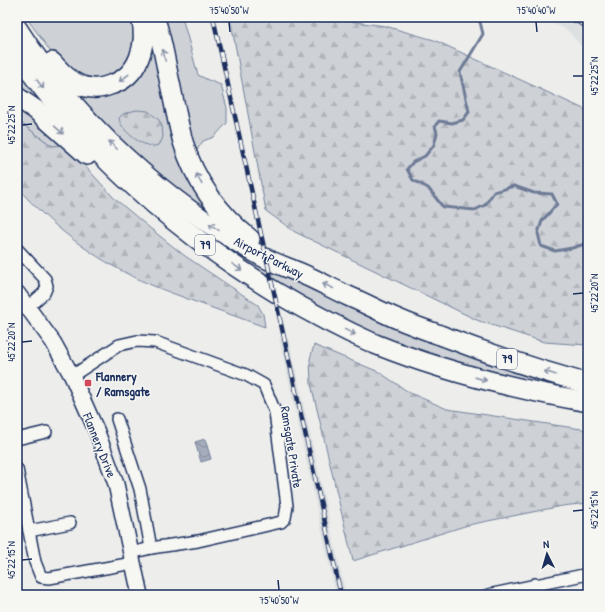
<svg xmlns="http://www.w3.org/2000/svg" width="605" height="612" font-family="'Patrick Hand',sans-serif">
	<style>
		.built { fill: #dde0e1 }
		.green { fill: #ced2d7; stroke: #74809a }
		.forest { fill: url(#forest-firs); stroke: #74809a }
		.water { fill: url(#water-waves); stroke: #6e7a96 }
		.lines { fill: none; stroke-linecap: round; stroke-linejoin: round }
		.stream { stroke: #6e7a96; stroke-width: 3 }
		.street-casing { stroke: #1b2f5e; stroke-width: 14 }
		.secondary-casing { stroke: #1b2f5e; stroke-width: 18 }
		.highway-casing { stroke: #1b2f5e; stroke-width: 22 }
		.street { stroke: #f6f6f2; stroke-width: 11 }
		.secondary { stroke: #f6f6f2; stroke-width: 15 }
		.highway { stroke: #f6f6f2; stroke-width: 19 }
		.tram { stroke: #1b2f5e; stroke-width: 1 }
		.rail-casing { stroke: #1b2f5e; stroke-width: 4.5 }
		.rail { stroke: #f6f6f2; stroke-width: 3; stroke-dasharray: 9; stroke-linecap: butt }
		.oneway { stroke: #8892a8 }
		.ticks { fill: none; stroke: #1b2f5e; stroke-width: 1.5 }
		.poi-dot { fill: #d1495b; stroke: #f6f6f2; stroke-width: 1.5 }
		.labels { text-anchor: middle; stroke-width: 3; stroke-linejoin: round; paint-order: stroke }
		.shield { fill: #f6f6f2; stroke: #5d6b8a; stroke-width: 1 }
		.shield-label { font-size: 12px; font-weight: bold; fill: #1b2f5e }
		.street-label { font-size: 13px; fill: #1b2f5e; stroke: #f6f6f2 }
		.poi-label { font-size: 13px; font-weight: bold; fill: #1b2f5e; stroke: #f6f6f2; text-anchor: start }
		.neatline { fill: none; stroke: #1b2f5e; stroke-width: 1.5 }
		.ticks-label { font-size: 10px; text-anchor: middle; fill: #1b2f5e }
	</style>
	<defs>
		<pattern id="forest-firs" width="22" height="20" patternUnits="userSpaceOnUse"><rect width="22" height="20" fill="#ced2d7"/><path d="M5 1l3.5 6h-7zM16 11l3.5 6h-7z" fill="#b0b5bb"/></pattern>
		<pattern id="water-waves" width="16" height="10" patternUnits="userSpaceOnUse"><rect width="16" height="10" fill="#a5acbc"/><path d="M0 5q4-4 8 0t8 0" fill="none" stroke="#868c9c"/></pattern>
	</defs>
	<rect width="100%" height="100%" fill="#edeeec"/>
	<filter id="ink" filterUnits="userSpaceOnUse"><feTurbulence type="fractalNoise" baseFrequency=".025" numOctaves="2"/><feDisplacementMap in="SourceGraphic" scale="8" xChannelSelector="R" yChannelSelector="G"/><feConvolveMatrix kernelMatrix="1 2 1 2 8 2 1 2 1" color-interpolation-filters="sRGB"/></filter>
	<g filter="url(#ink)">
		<!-- built -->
		<g class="built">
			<path d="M542 17H575L588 23V54L568 31Z"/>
			<path d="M279 338 289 339 346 595H336Z"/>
		</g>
		<!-- green -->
		<g class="green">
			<path d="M26 17H131C133 22 135 27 135 32 135 47 124 72 110 77 103 80 95 80 88 82L58 62Z"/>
			<path d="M162 17H182L198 75 208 80 221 85 227 108V123L214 137 203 141 197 150 193 151Z"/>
			<path d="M146 25 215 219 181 193 122 143 71 90 114 89Z"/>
			<path d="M17 70 53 115 17 92Z"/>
			<path d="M17 107 64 145 52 146 17 120Z"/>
			<path d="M117 157 261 262 312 290 395 326 562 386 581 392 474 373 356 330 207 240Z"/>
		</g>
		<!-- forest -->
		<g class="forest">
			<path d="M230 17H332L333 19 385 26 434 40 588 111V345L572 344 544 342 479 321 295 232 266 211Z"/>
			<path d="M136 110 148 111 159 120 162 126 163 137 160 144C158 145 156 146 154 146 142 147 120 130 119 118L123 114Z"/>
			<path d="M17 120 52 146 64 145 80 157 86 167 114 198 151 229 185 256 258 305 263 314 265 327C241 318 217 310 193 301 175 294 157 288 140 280 93 258 51 226 17 187Z"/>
			<path d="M314 345 379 372 410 393 447 409 588 430V503L562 506 468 525 353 561 311 384 310 359Z"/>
		</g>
		<!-- water -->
		<path class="water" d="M205 439 211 459 201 462 195 442Z"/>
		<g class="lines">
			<!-- stream -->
			<path class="stream" d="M476 17 480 22 483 34 460 72 469 112 463 120 452 123 439 121 435 126 437 133 434 145 425 156 413 162 407 169 413 180 428 188 443 207 475 210 485 205 494 192 514 186 534 193 552 194 557 204 542 221 538 233 541 246 555 251 572 248 588 243"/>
			<!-- street casing -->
			<g class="street-casing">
				<g id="street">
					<path d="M17 249 45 279 47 286 44 293 28 307"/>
					<path d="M72 376 119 345 137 341 155 342 246 375 264 385 275 412 287 506 285 518 281 522 198 541 151 548 131 553"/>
					<path d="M117 419 140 489 151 548"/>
					<path d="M17 439 46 432"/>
					<path d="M17 469 35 562 41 577 49 578 133 563"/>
					<path d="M29 531 70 523"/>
					<path d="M535 584 537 595"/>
					<path d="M488 595 588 574"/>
				</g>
			</g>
			<!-- secondary casing -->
			<g class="secondary-casing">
				<path id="secondary" d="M17 293 53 342 72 376 97 432 116 484 140 595"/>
			</g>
			<!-- highway casing -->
			<g class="highway-casing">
				<g id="highway">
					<path d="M154 17C161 35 164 55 168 74 173 96 177 120 183 142 195 181 219 214 250 239"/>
					<path d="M17 28C77 123 165 202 263 257 274 263 286 267 298 272 315 279 331 288 348 296 365 303 381 312 398 319 412 325 426 330 440 335 489 354 538 370 588 384"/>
					<path d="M17 53C84 150 176 232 277 293 309 312 341 329 375 344 444 372 515 389 588 402"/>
					<path d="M52 62C61 72 72 84 86 87 94 89 103 88 110 85 139 77 148 44 141 17"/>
					<path d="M17 97 36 110 87 155"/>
				</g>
			</g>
			<!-- street -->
			<use href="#street" class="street"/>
			<!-- secondary -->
			<use href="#secondary" class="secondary"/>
			<!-- highway -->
			<use href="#highway" class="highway"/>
			<!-- tram -->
			<path class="tram" d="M563 17 588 29"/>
			<!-- rail casing -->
			<g class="rail-casing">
				<path id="rail" d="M213 17 341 595"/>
			</g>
			<!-- rail -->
			<use href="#rail" class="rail"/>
		</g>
		<!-- one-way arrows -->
		<defs><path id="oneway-shaft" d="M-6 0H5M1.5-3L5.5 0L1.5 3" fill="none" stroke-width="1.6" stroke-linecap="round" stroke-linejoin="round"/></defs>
		<g class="oneway">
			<use href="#oneway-shaft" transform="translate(164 55) rotate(-102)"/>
			<use href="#oneway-shaft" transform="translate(124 78) rotate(143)"/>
			<use href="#oneway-shaft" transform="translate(40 84) rotate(52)"/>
			<use href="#oneway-shaft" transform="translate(59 130) rotate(41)"/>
			<use href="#oneway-shaft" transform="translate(113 145) rotate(-135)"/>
			<use href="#oneway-shaft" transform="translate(199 179) rotate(-118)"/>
			<use href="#oneway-shaft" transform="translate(214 227) rotate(-146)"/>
			<use href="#oneway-shaft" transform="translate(237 267) rotate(34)"/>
			<use href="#oneway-shaft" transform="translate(328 286) rotate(-155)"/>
			<use href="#oneway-shaft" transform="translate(350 332) rotate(26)"/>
			<use href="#oneway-shaft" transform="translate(550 373) rotate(-162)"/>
			<use href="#oneway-shaft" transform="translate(481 379) rotate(16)"/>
		</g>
	</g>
	<!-- ticks -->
	<path class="ticks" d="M229 22 230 32M536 22 537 32M573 76H583M22 125 32 124M573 294 583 293M22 342 32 341M573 511 583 510M22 560 32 559M278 580 279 590"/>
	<!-- markers -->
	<rect class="poi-dot" x="84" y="379" width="8" height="8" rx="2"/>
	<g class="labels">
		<!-- shield labels -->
		<g class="shield">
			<rect x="195" y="235" width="20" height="20" rx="3"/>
			<rect x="497" y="349" width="20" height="20" rx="3"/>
		</g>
		<g class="shield-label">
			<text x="205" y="249">79</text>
			<text x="507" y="363">79</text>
		</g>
		<!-- street labels -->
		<g class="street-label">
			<text transform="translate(269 257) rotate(27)" y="5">Airport Parkway</text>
			<text transform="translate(100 445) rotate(68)" y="5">Flannery Drive</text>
			<text transform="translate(292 447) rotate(81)" y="5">Ramsgate Private</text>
		</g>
		<!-- poi labels -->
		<g class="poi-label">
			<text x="96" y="381">Flannery<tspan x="96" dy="15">/ Ramsgate</tspan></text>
		</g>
	</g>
	<!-- margin -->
	<rect width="605" height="612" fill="none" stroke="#f6f6f2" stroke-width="44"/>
	<!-- north arrow -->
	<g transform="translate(547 554) rotate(355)" stroke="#f6f6f2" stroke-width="3" paint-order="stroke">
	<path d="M0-3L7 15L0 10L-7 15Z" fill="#1b2f5e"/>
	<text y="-6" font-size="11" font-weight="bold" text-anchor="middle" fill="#1b2f5e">N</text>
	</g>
	<rect x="22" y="22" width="561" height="568" class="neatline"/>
	<g class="ticks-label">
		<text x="229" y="14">75°40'50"W</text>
		<text x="536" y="14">75°40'40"W</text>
		<text transform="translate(594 76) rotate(-90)" y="4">45°22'25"N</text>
		<text transform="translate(11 125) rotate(-90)" y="4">45°22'25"N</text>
		<text transform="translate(594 293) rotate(-90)" y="4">45°22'20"N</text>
		<text transform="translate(11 342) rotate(-90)" y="4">45°22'20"N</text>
		<text transform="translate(594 510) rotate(-90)" y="4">45°22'15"N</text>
		<text transform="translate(11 560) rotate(-90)" y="4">45°22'15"N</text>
		<text x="279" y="604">75°40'50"W</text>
	</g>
</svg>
